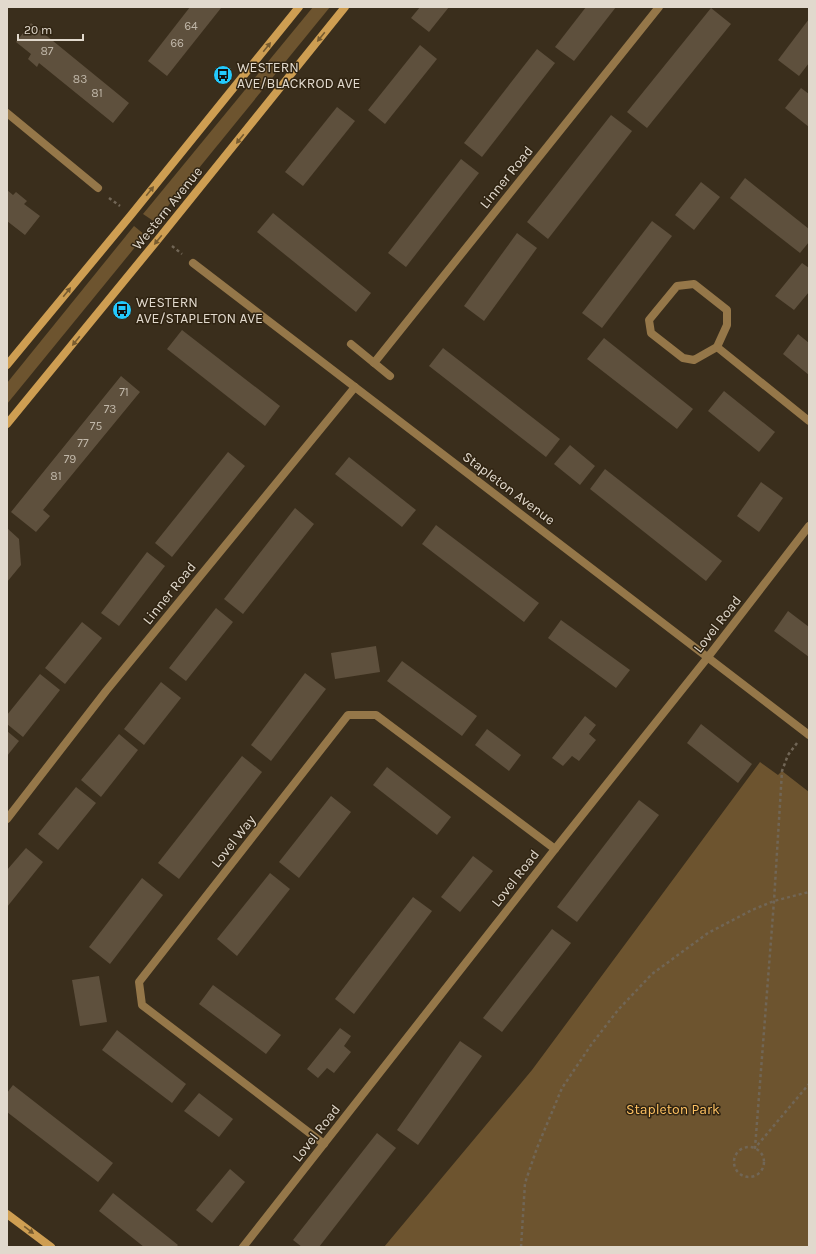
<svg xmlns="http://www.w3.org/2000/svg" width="816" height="1254" font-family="Karla,sans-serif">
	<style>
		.green { fill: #6d542f }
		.building { fill: #5e503d }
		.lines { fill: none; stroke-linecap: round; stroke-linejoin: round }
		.path { stroke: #716656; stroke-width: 2.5; stroke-dasharray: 3 3; stroke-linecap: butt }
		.street { stroke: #957749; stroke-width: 8 }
		.secondary { stroke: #ce9e52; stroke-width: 8 }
		.oneway { fill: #775b2f }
		.labels { text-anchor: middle; stroke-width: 3; stroke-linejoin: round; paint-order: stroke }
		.number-label { font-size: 12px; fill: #c0b7a9 }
		.poi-label { font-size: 14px; fill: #e1d9cd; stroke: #302412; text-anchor: start }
		.street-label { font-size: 14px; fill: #e1d9cd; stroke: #302412 }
		.park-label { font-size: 14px; fill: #ffc263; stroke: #302412 }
	</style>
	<rect width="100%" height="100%" fill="#3a2e1c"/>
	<!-- green -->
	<g class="green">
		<path d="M313 7H330L155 222 143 214Z"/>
		<path d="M134 226 145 235 7 404V383Z"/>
		<path d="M760 762 778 775 782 771 809 792V1247H384L532 1070Z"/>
	</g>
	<!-- building -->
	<g class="building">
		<path d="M190 7 221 8 167 76 148 61Z"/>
		<path d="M420 7H449L429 32 411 18Z"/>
		<path d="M586 7H616L574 61 555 47Z"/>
		<path d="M711 8 731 24 647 128 627 112Z"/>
		<path d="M809 19V63L799 76 778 60Z"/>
		<path d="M31 23 129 103 113 123 39 63 37 67 28 59 31 54 16 42Z"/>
		<path d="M420 45 437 59 385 124 368 110Z"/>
		<path d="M537 49 555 63 482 157 464 143Z"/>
		<path d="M801 88 809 94V127L785 108Z"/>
		<path d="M337 107 355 121 303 186 285 172Z"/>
		<path d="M611 115 632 131 548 239 527 222Z"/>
		<path d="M461 159 479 173 406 267 388 253Z"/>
		<path d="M745 178 809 229V242L800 253 730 198Z"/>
		<path d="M701 182 720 197 694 230 675 215Z"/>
		<path d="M7 190 13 195 16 192 27 201 24 204 40 216 25 235 7 221Z"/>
		<path d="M273 213 371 293 356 312 257 232Z"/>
		<path d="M652 221 672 236 602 328 582 313Z"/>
		<path d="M517 233 537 248 484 321 464 306Z"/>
		<path d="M802 263 809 268V292L794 310 775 296Z"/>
		<path d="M182 330 280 406 265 426 167 349Z"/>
		<path d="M798 334 809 343V375L783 354Z"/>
		<path d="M604 338 693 409 677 429 587 359Z"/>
		<path d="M443 348 560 439 546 457 429 366Z"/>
		<path d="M121 376 140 392 43 510 50 516 36 532 11 512Z"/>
		<path d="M724 391 775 432 759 452 708 411Z"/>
		<path d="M570 445 595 466 580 485 554 464Z"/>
		<path d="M228 452 245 466 172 557 155 543Z"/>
		<path d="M349 457 416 510 402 527 335 474Z"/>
		<path d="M605 469 722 561 706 581 590 489Z"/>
		<path d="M761 482 783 498 759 532 737 516Z"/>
		<path d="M295 508 314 524 243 614 224 599Z"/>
		<path d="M436 525 539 603 524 622 422 544Z"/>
		<path d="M7 528 19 539 21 565 7 582Z"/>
		<path d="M147 552 165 566 119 626 101 613Z"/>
		<path d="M216 608 233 622 186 681 169 668Z"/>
		<path d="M788 611 809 627V657L774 631Z"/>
		<path d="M561 620 630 670 616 688 548 638Z"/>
		<path d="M82 622 102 638 65 684 45 668Z"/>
		<path d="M376 646 380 672 335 679 331 653Z"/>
		<path d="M402 661 477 716 462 736 387 681Z"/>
		<path d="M305 673 326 689 271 761 251 745Z"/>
		<path d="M40 674 60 690 23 737 7 724V715Z"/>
		<path d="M161 682 181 698 144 745 124 729Z"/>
		<path d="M585 716 596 725 589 734 596 740 579 761 572 756 563 766 552 758Z"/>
		<path d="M701 724 752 764 738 783 687 743Z"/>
		<path d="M487 729 521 755 509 771 475 745Z"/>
		<path d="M7 731 19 741 7 756Z"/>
		<path d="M119 734 138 750 101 797 81 780Z"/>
		<path d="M242 756 262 772 179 879 158 863Z"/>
		<path d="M387 767 451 817 437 835 373 785Z"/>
		<path d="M76 787 96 803 58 850 38 834Z"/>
		<path d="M331 796 351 812 299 878 279 862Z"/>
		<path d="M639 800 659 815 577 922 557 907Z"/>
		<path d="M26 848 43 862 7 907V870Z"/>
		<path d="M473 856 493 871 460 912 441 897Z"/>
		<path d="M270 873 290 889 237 956 217 939Z"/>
		<path d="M142 878 163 895 110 964 89 947Z"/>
		<path d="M413 897 432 911 354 1014 335 999Z"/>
		<path d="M552 929 571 943 502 1032 483 1018Z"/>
		<path d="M99 976 107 1022 80 1026 72 980Z"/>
		<path d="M213 985 281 1035 266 1054 199 1004Z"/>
		<path d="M340 1028 351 1036 344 1046 351 1052 334 1073 327 1068 318 1078 307 1069Z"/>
		<path d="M117 1030 186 1084 172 1103 102 1050Z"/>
		<path d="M460 1041 482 1056 418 1145 397 1130Z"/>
		<path d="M13 1085 113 1163 98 1182 7 1112V1093Z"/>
		<path d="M199 1093 233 1119 219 1137 184 1111Z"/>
		<path d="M377 1133 396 1148 319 1247H302L293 1240Z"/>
		<path d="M230 1169 245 1182 212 1223 196 1210Z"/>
		<path d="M113 1193 178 1245 176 1247H144L99 1211Z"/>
	</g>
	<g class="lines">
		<!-- path -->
		<g class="path">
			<path d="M109 198 120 206"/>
			<path d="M172 246 182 254"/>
			<path d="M797 743 788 755 782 771 774 901 755 1148 809 1084"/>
			<circle cx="749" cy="1162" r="15"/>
			<path d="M521 1247 525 1183 537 1148 562 1088 591 1045 618 1010 652 974 708 933 752 910 774 901 809 892"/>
		</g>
		<!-- street -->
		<g class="street">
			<path d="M7 113 98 188"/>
			<path d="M193 263 809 735"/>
			<path d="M694 284 727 310V325L717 347 694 360 683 358 651 333 649 320 677 286Z"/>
			<path d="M351 344 390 376"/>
			<path d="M717 347 809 421"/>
			<path d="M374 363 659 7"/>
			<path d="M7 819 106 691 355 387"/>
			<path d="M324 1144 142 1005 139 982 348 715H376L555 849"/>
			<path d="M243 1247 555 849 708 657 809 526"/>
		</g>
		<!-- secondary -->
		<g class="secondary">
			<path d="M7 365 131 215 299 7"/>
			<path d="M7 424 160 237 345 7"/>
			<path d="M7 1214 51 1247"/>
		</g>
	</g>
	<!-- one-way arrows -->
	<defs><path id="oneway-solid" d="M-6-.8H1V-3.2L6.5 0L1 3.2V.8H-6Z"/></defs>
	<g class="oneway">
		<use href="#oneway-solid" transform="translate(321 37) rotate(129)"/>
		<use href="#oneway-solid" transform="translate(267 47) rotate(-51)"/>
		<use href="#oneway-solid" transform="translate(240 139) rotate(129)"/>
		<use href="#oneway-solid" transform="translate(150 191) rotate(-51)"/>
		<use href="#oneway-solid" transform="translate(158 240) rotate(129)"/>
		<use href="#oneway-solid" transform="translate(67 292) rotate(-51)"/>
		<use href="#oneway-solid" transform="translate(76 341) rotate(129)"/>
		<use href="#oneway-solid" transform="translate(29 1230) rotate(37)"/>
	</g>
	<!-- icons -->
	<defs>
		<g id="bus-disc" transform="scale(1)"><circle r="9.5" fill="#23c9fe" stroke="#302412"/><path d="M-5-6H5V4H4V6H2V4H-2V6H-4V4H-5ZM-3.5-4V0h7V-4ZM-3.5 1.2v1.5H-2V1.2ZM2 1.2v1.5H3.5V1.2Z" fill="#111"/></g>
	</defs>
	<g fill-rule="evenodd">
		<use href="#bus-disc" x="223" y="75"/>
		<use href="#bus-disc" x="122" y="310"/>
	</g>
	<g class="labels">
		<!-- number labels -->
		<g class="number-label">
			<text x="191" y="30">64</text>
			<text x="177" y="47">66</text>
			<text x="47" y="55">87</text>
			<text x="80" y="83">83</text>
			<text x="97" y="97">81</text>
			<text x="124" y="396">71</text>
			<text x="110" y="413">73</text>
			<text x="96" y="430">75</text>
			<text x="83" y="447">77</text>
			<text x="70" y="463">79</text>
			<text x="56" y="480">81</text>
		</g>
		<!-- poi labels -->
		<g class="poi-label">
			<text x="237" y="72">WESTERN<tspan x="237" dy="16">AVE/BLACKROD AVE</tspan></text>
			<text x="136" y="307">WESTERN<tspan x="136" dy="16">AVE/STAPLETON AVE</tspan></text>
		</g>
		<!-- street labels -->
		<g class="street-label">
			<text transform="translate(506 177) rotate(-51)" y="5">Linner Road</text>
			<text transform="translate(167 208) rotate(-51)" y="5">Western Avenue</text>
			<text transform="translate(509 488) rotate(37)" y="5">Stapleton Avenue</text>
			<text transform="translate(169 593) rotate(-51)" y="5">Linner Road</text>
			<text transform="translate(717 624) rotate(-52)" y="5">Lovel Road</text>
			<text transform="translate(233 841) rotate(-52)" y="5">Lovel Way</text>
			<text transform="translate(515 878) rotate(-52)" y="5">Lovel Road</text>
			<text transform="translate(316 1133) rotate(-52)" y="5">Lovel Road</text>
		</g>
		<!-- park labels -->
		<g class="park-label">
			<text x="673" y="1114">Stapleton Park</text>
		</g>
	</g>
	<!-- border -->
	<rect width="816" height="1254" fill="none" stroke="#e1d9cd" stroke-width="16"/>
	<!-- scale -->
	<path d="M18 34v6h65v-6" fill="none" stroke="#e1d9cd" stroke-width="2"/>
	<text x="24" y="34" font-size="12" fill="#e1d9cd" stroke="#302412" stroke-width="3" paint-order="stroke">20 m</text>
</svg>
